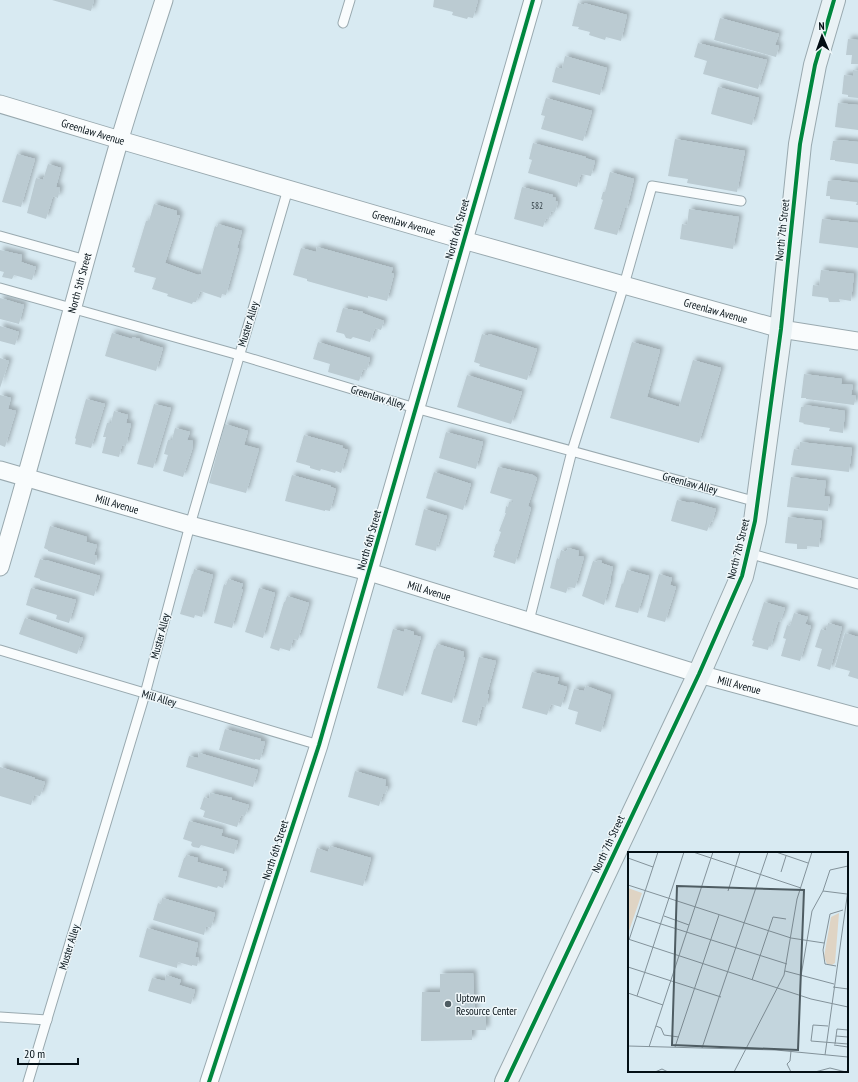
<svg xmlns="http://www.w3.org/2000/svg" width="858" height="1082" font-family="'PT Sans Narrow',sans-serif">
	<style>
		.building { fill: #bbcbd2; filter: url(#shadow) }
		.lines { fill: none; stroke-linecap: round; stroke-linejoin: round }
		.lane-casing { stroke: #99a9af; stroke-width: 11 }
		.street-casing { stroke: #99a9af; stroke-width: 19 }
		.secondary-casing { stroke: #99a9af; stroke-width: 24 }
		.lane { stroke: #f9fcfd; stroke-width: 9 }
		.street { stroke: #f9fcfd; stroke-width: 17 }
		.secondary { stroke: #eaf2f5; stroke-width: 22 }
		.cycleway-casing { stroke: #eff7fa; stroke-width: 6 }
		.cycleway { stroke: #00873e; stroke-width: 4 }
		.poi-dot { fill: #4e5c62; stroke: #eff7fa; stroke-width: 1.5 }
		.labels { text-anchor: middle; stroke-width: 3; stroke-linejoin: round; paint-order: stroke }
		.number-label { font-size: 9px; fill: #313e44 }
		.street-label { font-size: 11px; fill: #030f15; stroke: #eff7fa }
		.poi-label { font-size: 11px; fill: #030f15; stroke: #eff7fa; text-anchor: start }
		.inset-road { fill: none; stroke: #83929a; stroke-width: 1 }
		.view { fill: #4e5c62; fill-opacity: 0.15; stroke: #4e5c62; stroke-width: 2 }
		.inset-edge { fill: none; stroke: #030f15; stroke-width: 2 }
	</style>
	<defs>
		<filter id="shadow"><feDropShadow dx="3.5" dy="-3.5" stdDeviation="2" flood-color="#0004"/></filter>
	</defs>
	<rect width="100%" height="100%" fill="#d8eaf2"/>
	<!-- building -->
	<g class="building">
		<path d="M52 0H94L91 11Z"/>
		<path d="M434 0H478L473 18 468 17 467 19 452 15 453 12 433 7Z"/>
		<path d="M578 3 584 5V3L627 15 621 41 606 37 605 40 589 35 590 32 578 29 579 27 572 26Z"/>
		<path d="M720 18 779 34 775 45 779 46 776 57 714 40Z"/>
		<path d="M848 39 858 40V64H851L852 55H846Z"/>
		<path d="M698 43 767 60 758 89 703 74 707 61 694 57Z"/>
		<path d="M565 56 607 68 600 95 552 82 556 67 562 69Z"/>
		<path d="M853 70 858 71V98L848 97V95L842 94 844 75 853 76Z"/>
		<path d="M718 87 759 98 752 125 711 114Z"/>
		<path d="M546 98 592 111 583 141 541 129 545 116 541 115Z"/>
		<path d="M838 103 858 105V130L835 127Z"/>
		<path d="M675 139 745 151 737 192 687 183 688 179 668 176Z"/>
		<path d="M839 140 858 142V164L835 161V160H830L833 141Z"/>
		<path d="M533 143 586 157 585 158 595 161 591 176 581 174 577 187 528 173 532 160 529 159Z"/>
		<path d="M17 154 35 159 21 207 2 202Z"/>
		<path d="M48 164 61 168 56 187 60 188 58 198 53 196 46 219 27 213 36 178 43 180Z"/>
		<path d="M610 172 634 179 627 208H625L617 235 594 229 603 200 601 199 603 192H605Z"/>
		<path d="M833 180 858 183V205H856L857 202 830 199V196H826L828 181Z"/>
		<path d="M522 187 553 195 552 197 556 198 555 201 558 202 555 212 551 211 549 219 546 218 543 227 514 219Z"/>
		<path d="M154 204 177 211V215H180L165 263 198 275 201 274 215 226 217 227 218 224 242 231 237 248H239L226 295 222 294 221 298 200 291 196 302H193L192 304 167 296 168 294 152 289 156 278 134 272 135 268 132 267 146 221H149Z"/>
		<path d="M689 209 739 217 733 249 680 239 682 224 687 225Z"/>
		<path d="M822 219 858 223V248L819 243Z"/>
		<path d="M317 247 393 268 391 273 394 274 387 301 368 296V298L307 281V279L293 275 301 248 316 252Z"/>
		<path d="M0 250 22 255 21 262 36 267 32 280 14 275 12 279 2 277 4 272 0 271Z"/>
		<path d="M821 270 854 274 851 301 839 299 840 302H829L828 298 812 296 813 285 819 286Z"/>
		<path d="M0 298 24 305 19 324 0 319Z"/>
		<path d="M343 308 363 312 362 313 384 321 381 330 375 328 370 342 353 337 351 339 346 338 344 334 336 332Z"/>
		<path d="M0 326 19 332 15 345 0 341Z"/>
		<path d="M112 333 132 339V337L140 339V341L163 348 156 371 105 356Z"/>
		<path d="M482 334 488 336 489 334 537 349 527 380 479 366 480 364 474 362Z"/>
		<path d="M318 342 370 358 367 370 363 369 359 381 328 372 330 364 313 359Z"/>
		<path d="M632 342 660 350 647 397 679 407 693 360 721 368 699 443 610 418Z"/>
		<path d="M0 358 9 361 0 388Z"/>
		<path d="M804 374 842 379 841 384 853 385 851 395 856 396 854 405 806 399V398H801Z"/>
		<path d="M467 375 522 392 511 424 457 407Z"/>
		<path d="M0 395 11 398 8 409 16 411 5 447 0 445Z"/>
		<path d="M86 399 105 404 91 448 75 444 76 439 75 438Z"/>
		<path d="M154 404 171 408 153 468 137 464Z"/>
		<path d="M805 405 845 411 843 433 829 431 830 428 803 424 804 423 799 422 801 407H805Z"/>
		<path d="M114 411 128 415 126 423 131 424 126 446 122 445 119 457 102 453 106 437H103L107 423H111Z"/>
		<path d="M225 424 248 431 244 445 259 449 246 493 209 483Z"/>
		<path d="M175 428 190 432 187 440 193 441 192 450 183 477 163 471 168 455 164 454 168 440H172Z"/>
		<path d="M446 432 483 442 476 469 439 458Z"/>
		<path d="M304 435 343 446 342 448 348 450 341 473 336 471 335 473 321 469 320 471 310 468V466L296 462Z"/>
		<path d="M800 442 852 448 849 472 791 465 794 449 799 450Z"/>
		<path d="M498 467 533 475 537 478 528 506 531 508 515 564 493 557 495 551H494L496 544H497L501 532 499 531 506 513H505L506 506 508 507 509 502H513V500L490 493Z"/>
		<path d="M434 472 471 484 463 510 426 498Z"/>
		<path d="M292 475 331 486V487L336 489 330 511 325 510V511L285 501Z"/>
		<path d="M791 477 826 481 824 496 830 497 828 511 787 507Z"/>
		<path d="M677 500 690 503 691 502 716 509 712 522 711 521 707 531 671 521Z"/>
		<path d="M424 509 447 516 438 545H437L436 551 415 545Z"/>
		<path d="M788 517 822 521 819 547 807 546V549H797V544L785 543Z"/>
		<path d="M50 526 87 537 86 542 97 545 94 555H97L95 565 48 551V550L44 548Z"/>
		<path d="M568 548 579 551 578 556 584 557 575 588 568 587 566 593 550 588 557 558 559 559 561 550 566 552Z"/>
		<path d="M40 559 46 561V560L100 576 94 596 40 580V579L34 577Z"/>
		<path d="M597 560 602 561 601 563 613 567 610 580H611L604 605 582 596 593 561 597 562Z"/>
		<path d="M194 569 213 575 202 617 195 615 194 618 180 614 192 574H193Z"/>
		<path d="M627 570 649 576 638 613 615 607 622 583 623 584Z"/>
		<path d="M659 574 672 578 670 585 676 587 665 622 647 617Z"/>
		<path d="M228 579 243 584 241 589H243L232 628 214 623 224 584 226 585Z"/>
		<path d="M31 588 76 600 69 623 56 619 57 615 26 605Z"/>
		<path d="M259 588 275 593 263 638 245 632Z"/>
		<path d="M287 596 309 603 298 640 293 639 290 651 280 648 279 651 270 648 284 602H285Z"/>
		<path d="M764 602 785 608 780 622 778 621 771 646H769L768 650 752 646 754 641 752 640Z"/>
		<path d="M794 613 808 617 805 624 811 626 800 661 781 656 786 639 783 638 787 625 790 626Z"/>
		<path d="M25 618 83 638 77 654 19 634Z"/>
		<path d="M828 623 842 627 830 670 817 666 822 649 815 647 821 629 826 631Z"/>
		<path d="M393 629 404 632V629L414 632V635L421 637 403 696 377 688Z"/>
		<path d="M845 633 858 637V679L848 676 850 671 835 667Z"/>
		<path d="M437 644 464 652 463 657H465L452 703 421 694 434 649H435Z"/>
		<path d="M479 657 496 661 487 694H489L486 707 482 706 477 726 462 722Z"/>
		<path d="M532 672 559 678 557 684 567 687 561 707 551 704 547 715 522 708Z"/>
		<path d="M586 686 611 695 601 732 575 724 578 712 568 709 574 689 584 691Z"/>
		<path d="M225 729 261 739V741L265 742 260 760 255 759V760L219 750Z"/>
		<path d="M199 753 258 770 253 787 186 767 189 756 198 758Z"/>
		<path d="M0 767 35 778V779L45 782 40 796 34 795 31 805 0 796Z"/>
		<path d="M355 771 386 780 385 786 388 787 385 794H383L379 806 348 797Z"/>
		<path d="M210 793 232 798V800L249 805 245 816 241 815 237 827 203 817 205 811 200 809 204 797 209 799Z"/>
		<path d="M189 821 223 830 221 836 238 841 234 854 201 845 199 848 193 847 191 845 192 842 183 839Z"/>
		<path d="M330 846 371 858 363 886 310 872 317 848 328 852Z"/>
		<path d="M186 855 198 858 197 862 223 869 222 871 227 872 223 888 218 886 217 888 178 877 184 858H185Z"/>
		<path d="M162 898 215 913 211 928 206 926 204 935 153 920 158 903 161 904Z"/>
		<path d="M147 928 198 943 195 957 199 958 197 966 192 965V966L178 962 177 968 139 957Z"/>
		<path d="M473 973 475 1015H486V1030H472V1040L421 1041 422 992H440V974Z"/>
		<path d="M166 975 181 980 179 985 195 990 191 1004 148 991 152 978 165 981Z"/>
	</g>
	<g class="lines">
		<!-- lane casing -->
		<g class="lane-casing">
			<g id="lane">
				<path d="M343 23 350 0"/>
				<path d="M0 236 86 260"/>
				<path d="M0 288 239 355 415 408 757 502"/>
				<path d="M748 553 858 584"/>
				<path d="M529 621 572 451 624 285 652 186 741 201"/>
				<path d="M0 650 319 745"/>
				<path d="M0 1017 47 1020"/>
				<path d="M28 1082 145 694 190 525 288 189"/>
			</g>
		</g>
		<!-- street casing -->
		<g class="street-casing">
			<g id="street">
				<path id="s1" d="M0 104 120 140 463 240 781 329 858 341"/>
				<path id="s2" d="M0 470 190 525 369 572 699 674 858 717"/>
				<path id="s3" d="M0 567C42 426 78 283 119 142 133 94 149 47 164 0"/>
				<path d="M209 1082 319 745 533 0"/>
			</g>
		</g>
		<!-- secondary casing -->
		<g class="secondary-casing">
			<path id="secondary" d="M506 1082 699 674 742 576 755 521 781 329 800 144 815 65 834 0"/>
		</g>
		<!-- lane -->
		<use href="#lane" class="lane"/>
		<!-- street -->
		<use href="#street" class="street"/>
		<!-- secondary -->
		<use href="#secondary" class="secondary"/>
		<!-- cycleway casing -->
		<g class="cycleway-casing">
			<g id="cycleway">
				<path d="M209 1082 319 745 533 0"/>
				<path d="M506 1082 699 674 742 576 755 521 781 329 800 144 815 65 834 0"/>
			</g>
		</g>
		<!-- cycleway -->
		<use href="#cycleway" class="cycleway"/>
	</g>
	<!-- markers -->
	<circle class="poi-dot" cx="448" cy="1004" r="4"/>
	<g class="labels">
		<!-- number labels -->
		<g class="number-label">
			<text x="537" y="209">582</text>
		</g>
		<!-- street labels -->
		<g class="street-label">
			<text dy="4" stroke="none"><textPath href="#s1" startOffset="97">Greenlaw Avenue</textPath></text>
			<text dy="4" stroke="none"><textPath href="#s1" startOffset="421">Greenlaw Avenue</textPath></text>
			<text transform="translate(457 229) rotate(-74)" y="4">North 6th Street</text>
			<text transform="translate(782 230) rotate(-84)" y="4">North 7th Street</text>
			<text dy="4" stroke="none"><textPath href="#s3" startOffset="295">North 5th Street</textPath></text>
			<text dy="4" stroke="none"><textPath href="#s1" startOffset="745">Greenlaw Avenue</textPath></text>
			<text transform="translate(248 324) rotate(-73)" y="4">Muster Alley</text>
			<text transform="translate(378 397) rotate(17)" y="4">Greenlaw Alley</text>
			<text transform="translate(690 483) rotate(15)" y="4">Greenlaw Alley</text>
			<text dy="4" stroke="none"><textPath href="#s2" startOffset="122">Mill Avenue</textPath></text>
			<text transform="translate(369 540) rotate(-74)" y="4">North 6th Street</text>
			<text transform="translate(738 549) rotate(-76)" y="4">North 7th Street</text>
			<text dy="4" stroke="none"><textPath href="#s2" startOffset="446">Mill Avenue</textPath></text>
			<text transform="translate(160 636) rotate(-75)" y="4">Muster Alley</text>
			<text dy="4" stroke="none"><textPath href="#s2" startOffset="770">Mill Avenue</textPath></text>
			<text transform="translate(159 698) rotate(16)" y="4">Mill Alley</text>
			<text transform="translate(608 844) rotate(-65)" y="4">North 7th Street</text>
			<text transform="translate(275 850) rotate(-72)" y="4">North 6th Street</text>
			<text transform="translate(69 947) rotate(-73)" y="4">Muster Alley</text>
		</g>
		<!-- poi labels -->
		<g class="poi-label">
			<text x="456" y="1002">Uptown<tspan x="456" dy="13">Resource Center</tspan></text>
		</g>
	</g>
	<!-- overview -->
	<g transform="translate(628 852)">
		<rect width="220" height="220" fill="#d8eaf2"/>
		<path d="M0 36 14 41 0 82ZM211 61 207 111 204 113 199 112 196 105 203 65Z" fill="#dfd4c4"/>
		<path class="inset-road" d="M65 0 173 36M148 0 180 11M0 6 25 15M153 20 158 4M0 33 163 86 196 91M100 39 112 0M195 39 219 42M8 64 159 112M36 64 61 73M0 87 183 147 220 155M1 88 30 0M208 114 197 112 195 98 202 62 215 58M0 115 93 145M157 119 206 132M173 124 184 59 195 39 202 18 220 14M124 128 145 65 158 67M205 135 220 137M0 141 35 153M9 144 56 0M28 174 33 176 36 183 51 185M200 174 185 173 183 189 220 192M208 184 220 185M207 192 209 177 220 178M206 193 220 195M0 194 148 198 220 205M21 195 85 0M47 195 91 63M74 196 140 0M163 199 162 209 159 212 163 220M197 203 220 38M27 220 34 217 40 220M106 220 156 123 169 47 184 0M187 220 202 216 218 220"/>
		<path class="view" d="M49 34 176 38 170 198 44 193Z"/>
		<rect width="220" height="220" class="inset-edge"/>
	</g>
	<!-- north arrow -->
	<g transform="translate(822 36) rotate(358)" stroke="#eff7fa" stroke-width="3" paint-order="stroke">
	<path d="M0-3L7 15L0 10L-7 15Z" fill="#030f15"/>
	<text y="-6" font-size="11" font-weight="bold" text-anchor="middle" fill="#030f15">N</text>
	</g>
	<!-- scale -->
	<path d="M18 1058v6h60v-6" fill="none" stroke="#030f15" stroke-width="2"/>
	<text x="24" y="1058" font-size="12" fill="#030f15" stroke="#eff7fa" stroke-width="3" paint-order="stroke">20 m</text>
</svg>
